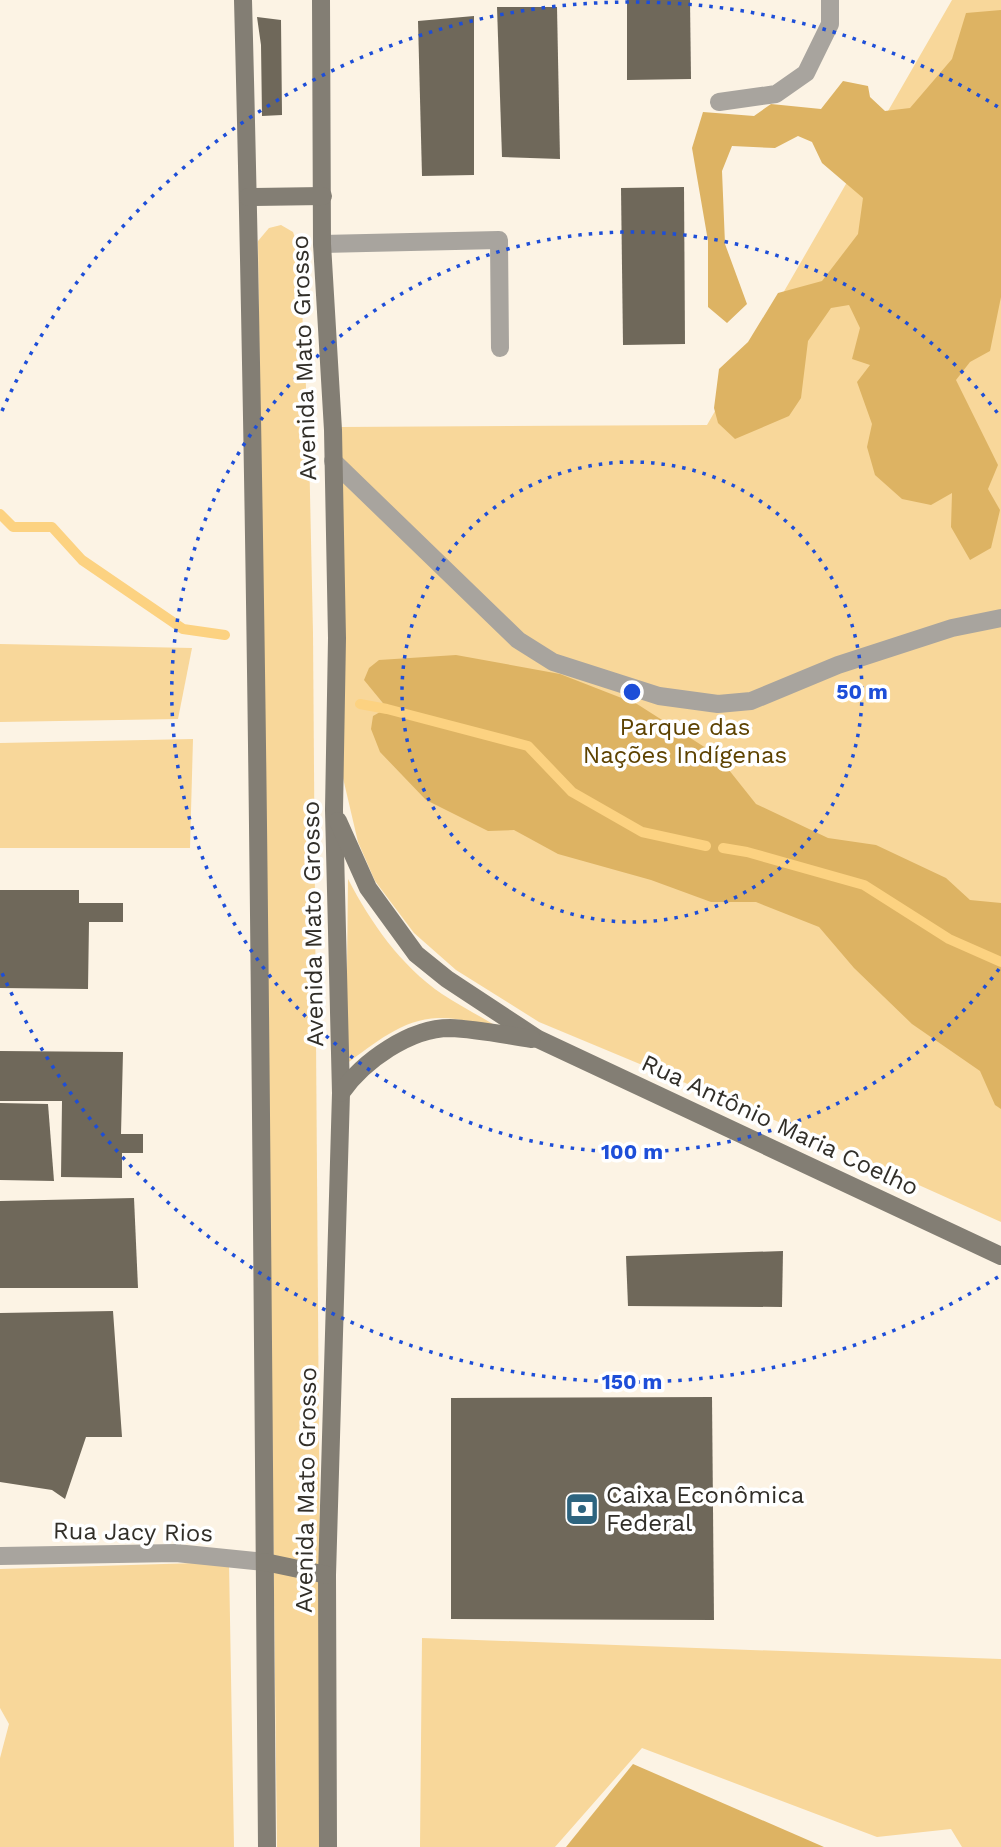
<svg xmlns="http://www.w3.org/2000/svg" width="1001" height="1847" font-family="'Work Sans',sans-serif">
	<style>
		.green { fill: #f8d79a }
		.forest { fill: #ddb363 }
		.lines { fill: none; stroke-linecap: round; stroke-linejoin: round }
		.stream { stroke: #fcd281; stroke-width: 10 }
		.building { fill: #6f685a }
		.lane { stroke: #a8a49e; stroke-width: 18 }
		.street { stroke: #a8a49e; stroke-width: 18 }
		.secondary { stroke: #837e74; stroke-width: 18 }
		.ring { fill: none; stroke: #1d4ed8; stroke-width: 3.5; stroke-dasharray: 3.5 7 }
		.labels { text-anchor: middle; stroke-width: 7; stroke-linejoin: round; paint-order: stroke }
		.street-label { font-size: 24px; fill: #312e28; stroke: #fff }
		.park-label { font-size: 24px; fill: #5d4200; stroke: #fff }
		.poi-label { font-size: 24px; fill: #312e28; stroke: #fff; text-anchor: start }
		.centre { fill: #1d4ed8; stroke: #fff; stroke-width: 3.5 }
		.ring-label { font-size: 21px; text-anchor: middle; font-weight: bold; fill: #1d4ed8; stroke: #fff; stroke-width: 7; stroke-linejoin: round; paint-order: stroke }
	</style>
	<rect width="100%" height="100%" fill="#fcf3e4"/>
	<!-- green -->
	<g class="green">
		<path d="M952 0H1001V1222L772 1119 539 1022 456 970 414 933 375 881 358 842 343 778 340 427 707 425Z"/>
		<path d="M281 225 293 232 299 249 309 447 313 633 320 1579 319 1847H277L258 241 269 228Z"/>
		<path d="M0 644 192 648 178 719 0 722Z"/>
		<path d="M193 739 190 848H0V743Z"/>
		<path d="M348 879C371 923 400 965 442 994 460 1006 480 1016 498 1027 479 1024 457 1017 438 1018 402 1019 374 1044 346 1064Z"/>
		<path d="M229 1562 234 1847H0V1758L9 1724 0 1708V1569Z"/>
		<path d="M422 1638 1001 1659V1847H962L951 1829 877 1837 642 1748 555 1847H420Z"/>
	</g>
	<!-- forest -->
	<g class="forest">
		<path d="M1001 10V297L990 351 970 362 956 380 998 465 988 489 1000 510 991 548 970 560 951 527 952 493 931 505 902 499 875 475 867 447 872 424 857 382 870 365 852 359 860 328 849 305 831 308 808 341 801 398 789 416 735 439 718 423 714 408 719 369 748 342 778 293 822 281 858 234 863 198 822 163 812 142 798 136 775 148 732 146 722 171 725 244 747 304 727 323 708 307V241L692 148 703 112 754 116 771 104 821 109 843 81 868 86 870 97 885 111 910 108 952 59 966 13Z"/>
		<path d="M456 655 560 674 637 704 717 755 756 804 828 838 876 845 946 878 970 900 1001 903V1109L995 1105 980 1071 912 1024 854 968 819 927 756 902H711L651 880 558 854 514 830 488 831 426 800 380 752 371 729 373 716 387 708 364 680 369 668 379 660Z"/>
		<path d="M633 1764 824 1847H566Z"/>
	</g>
	<g class="lines">
		<!-- stream -->
		<g class="stream">
			<path d="M0 514 13 527H52L82 560 183 629 225 635"/>
			<path d="M360 704 387 709 528 746 572 792 642 832 706 846"/>
			<path d="M723 848 747 852 864 885 949 939 1001 962"/>
		</g>
	</g>
	<!-- building -->
	<g class="building">
		<path d="M627 0H690L691 79 627 80Z"/>
		<path d="M497 7H557L560 159 502 157Z"/>
		<path d="M474 16V175L422 176 418 21Z"/>
		<path d="M257 17 281 20 282 115 262 116 261 45Z"/>
		<path d="M684 187 685 344 623 345 621 188Z"/>
		<path d="M0 890H79V903H123V922H89L88 989 0 988Z"/>
		<path d="M0 1051 123 1052 121 1134H143V1153H122V1178L61 1177 62 1101H0Z"/>
		<path d="M0 1103 48 1104 54 1181 0 1180Z"/>
		<path d="M134 1198 138 1288H0V1201Z"/>
		<path d="M783 1251 782 1307 628 1306 626 1256Z"/>
		<path d="M113 1311 122 1437H86L65 1499 52 1490 0 1482V1313Z"/>
		<path d="M712 1397 714 1620 451 1619V1398Z"/>
	</g>
	<g class="lines">
		<!-- lane -->
		<g class="lane">
			<path d="M322 244 499 240 500 348"/>
			<path d="M333 461 518 640 553 662 659 696 718 704 751 701 838 665 952 628 1001 618"/>
		</g>
		<!-- street -->
		<g class="street">
			<path d="M719 102 776 94 806 73 830 24V0"/>
			<path d="M0 1556 176 1553 265 1562"/>
		</g>
		<!-- secondary -->
		<g class="secondary">
			<path d="M243 0C259 615 262 1231 267 1847"/>
			<path d="M321 0 322 244 333 430 337 638 334 810 341 1093 327 1575 328 1847"/>
			<path d="M248 197 323 196"/>
			<path d="M338 821 368 888 416 954 447 979 538 1039 1001 1256"/>
			<path d="M341 1093C363 1061 410 1028 450 1028 477 1029 505 1035 532 1039"/>
			<path d="M265 1562 327 1575"/>
		</g>
	</g>
	<!-- distance rings -->
	<g class="ring">
		<circle cx="632" cy="692" r="230"/>
		<path d="M999 969A460 460 0 1 1 999 415"/>
		<path d="M998 1277A690 690 0 0 1 2 973M2 411A690 690 0 0 1 998 107"/>
	</g>
	<!-- icons -->
	<defs>
		<g id="bank-square" transform="scale(1.75)"><rect x="-9" y="-9" width="18" height="18" rx="4" fill="#2d647f" stroke="#fff"/><path d="M-6-4H6V4H-6ZM0-2.3a2.3 2.3 0 1 0 0 4.6a2.3 2.3 0 1 0 0-4.6Z" fill="#fff"/></g>
	</defs>
	<g fill-rule="evenodd">
		<use href="#bank-square" x="582" y="1509"/>
	</g>
	<g class="labels">
		<!-- street labels -->
		<g class="street-label">
			<text transform="translate(304 358) rotate(-92)" y="8">Avenida Mato Grosso</text>
			<text transform="translate(313 924) rotate(-91)" y="8">Avenida Mato Grosso</text>
			<text transform="translate(780 1125) rotate(25)" y="8">Rua Antônio Maria Coelho</text>
			<text transform="translate(306 1490) rotate(-89)" y="8">Avenida Mato Grosso</text>
			<text transform="translate(133 1532) rotate(1)" y="8">Rua Jacy Rios</text>
		</g>
		<!-- park labels -->
		<g class="park-label">
			<text x="685" y="735">Parque das<tspan x="685" dy="28">Nações Indígenas</tspan></text>
		</g>
		<!-- poi labels -->
		<g class="poi-label">
			<text x="606" y="1503">Caixa Econômica<tspan x="606" dy="28">Federal</tspan></text>
		</g>
	</g>
	<circle cx="632" cy="692" r="10" class="centre"/>
	<g class="ring-label">
		<text x="862" y="699">50 m</text>
		<text x="632" y="1159">100 m</text>
		<text x="632" y="1389">150 m</text>
	</g>
</svg>
